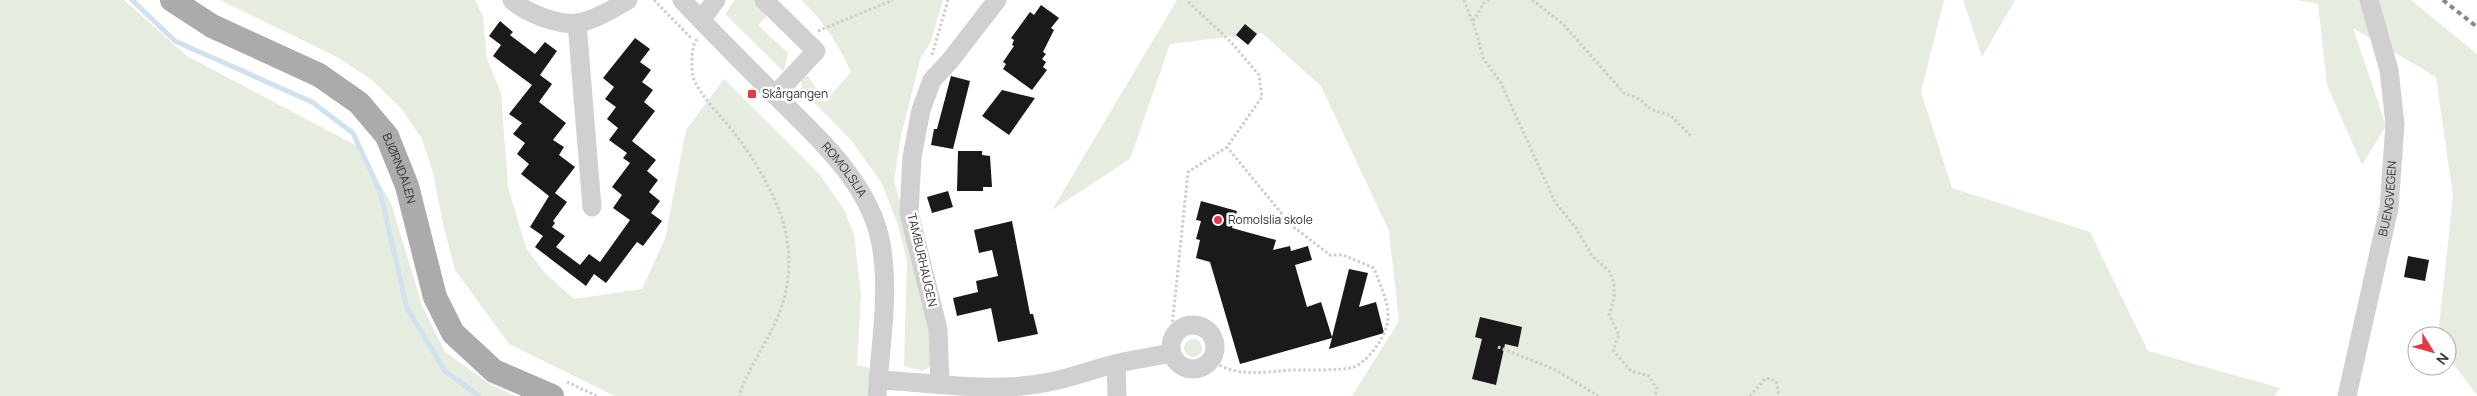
<svg xmlns="http://www.w3.org/2000/svg" width="2477" height="396" font-family="Manrope,sans-serif">
	<style>
		.green { fill: #e6ecdf }
		.lines { fill: none; stroke-linecap: round; stroke-linejoin: round }
		.stream { stroke: #cfe2ee; stroke-width: 5 }
		.building { fill: #1a1a1a }
		.path { stroke: #cdcdcd; stroke-width: 3; stroke-dasharray: 2.5 2.5; stroke-linecap: butt }
		.minor { stroke: #d0d0d0; stroke-width: 19 }
		.major { stroke: #ababab; stroke-width: 24 }
		.rail { stroke: #888; stroke-width: 4; stroke-dasharray: 5 4; stroke-linecap: butt }
		.poi-dot { fill: #e63946; stroke: #fff; stroke-width: 2 }
		.labels { text-anchor: middle; stroke-width: 5; stroke-linejoin: round; paint-order: stroke }
		.poi-label { font-size: 12px; fill: #333; stroke: #fff; text-anchor: start }
		.street-label { font-size: 12px; fill: #333; stroke: #fff }
	</style>
	<rect width="100%" height="100%" fill="#fff"/>
	<!-- green -->
	<g class="green">
		<path d="M0 0H124L187 56 357 146 391 203 422 305 445 352 490 384 515 396H0Z"/>
		<path d="M220 0H475L483 17 487 59 501 93 508 187 526 248 544 272 574 299 642 289 665 239 686 130 724 79 820 175 843 208 854 234 861 295 857 365 870 368 867 396H615L509 344 455 270 443 224 433 173 422 139 401 108 372 80 337 57Z"/>
		<path d="M735 0H758L771 12 758 25 788 53 784 72 725 14Z"/>
		<path d="M801 0H943L930 44 921 57 901 135 894 181 904 215 935 359 930 367 922 371 904 366 907 261 898 225 881 182 851 140 802 90 801 79 808 76 825 102 851 72C839 45 823 20 801 0Z"/>
		<path d="M1177 0H1944L1921 92 1952 188 2090 232 2148 351 2280 388 2274 396H1352L1399 321 1389 231 1321 86 1262 33 1170 44 1130 159 1052 210Z"/>
		<path d="M1963 0H2015L1982 57Z"/>
		<path d="M2297 0H2411L2477 54V395L2447 356V336H2438L2453 196 2436 77 2353 28 2386 126 2362 165 2327 85 2318 4Z"/>
		<circle cx="1193" cy="348" r="9"/>
	</g>
	<g class="lines">
		<!-- stream -->
		<path class="stream" d="M132 0 175 41 312 102 353 133 380 191 407 308 445 371 479 396"/>
	</g>
	<!-- building -->
	<g class="building">
		<path d="M1041 5 1059 18 1051 28 1054 30 1043 52 1046 54 1042 59 1046 62 1043 67 1047 70 1032 90 1003 69 1006 64 1003 62 1014 46 1012 45 1014 40 1011 38 1030 12 1034 15Z"/>
		<path d="M500 21 513 32 510 35 535 54 545 42 557 51 540 75 552 84 539 102 566 123 553 140 564 147 559 155 575 167 555 193 567 202 553 221 555 223 552 227 565 236 556 247 580 265 589 254 600 262 630 220 613 208 622 195 612 187 630 163 623 158 627 153 609 140 618 128 607 119 616 107 605 99 614 87 603 78 635 38 650 49 640 62 651 70 642 82 653 90 644 102 655 111 632 141 656 160 647 171 658 180 649 192 660 201 651 213 662 221 643 246 637 242 606 283 594 274 586 286 535 247 543 236 530 227 549 196 521 174 529 164 517 154 525 143 513 134 522 123 509 114 532 85 493 56 501 45 489 36Z"/>
		<path d="M1245 24 1257 34 1248 45 1236 35Z"/>
		<path d="M951 76 970 81 953 149 931 145 934 129H937Z"/>
		<path d="M1002 90 1035 98 1009 135 982 116Z"/>
		<path d="M958 151H982V155L990 156 992 187H983V191H957Z"/>
		<path d="M948 191 953 207 932 213 927 197Z"/>
		<path d="M1201 201 1237 211 1232 228 1276 240 1273 250 1290 246 1291 251 1308 246 1312 260 1295 265 1307 307 1321 302 1332 337 1349 269 1368 273 1359 307 1376 302 1384 333 1329 349 1332 338 1240 364 1210 262 1196 258 1200 240 1196 239 1201 221 1196 220Z"/>
		<path d="M1012 221 1030 314H1033L1038 334 998 342 991 308 957 316 953 298 978 292 976 281 998 276 992 250 979 253 974 230Z"/>
		<path d="M2408 256 2429 260 2425 281 2404 277Z"/>
		<path d="M1480 317 1522 327 1518 347 1505 344 1496 385 1472 379 1482 339 1475 337Z"/>
	</g>
	<g class="lines">
		<!-- path -->
		<g class="path">
			<path d="M654 0 692 39"/>
			<path d="M1464 0 1476 31 1483 58 1501 83 1555 202 1576 228 1592 256 1609 271 1614 283V299L1609 315 1619 335 1613 350 1631 371 1649 376 1657 389 1655 396"/>
			<path d="M1532 0 1563 24 1624 93 1639 99 1652 110 1670 115 1692 137"/>
			<path d="M1473 21 1484 3 1489 0"/>
			<path d="M818 31 893 0"/>
			<path d="M697 39C691 46 691 66 693 76 696 92 725 120 735 134 753 157 768 183 779 210 793 245 792 287 776 321 764 347 748 369 739 396"/>
			<path d="M932 55 948 0"/>
			<path d="M1171 337 1188 172 1227 147 1262 97 1259 75 1231 42 1186 0"/>
			<path d="M1498 347 1554 369 1598 396"/>
			<path d="M1211 360C1236 378 1263 372 1292 370 1308 370 1340 371 1354 367 1362 364 1371 354 1376 347 1398 317 1385 299 1374 268L1343 255H1330L1291 225 1227 147"/>
			<path d="M567 382 597 396"/>
			<path d="M1750 396 1766 378 1776 381 1779 396"/>
		</g>
		<!-- minor -->
		<g class="minor">
			<path d="M512 0C526 13 559 26 578 23 595 20 613 9 628 0"/>
			<path id="s1" d="M682 0C711 31 742 62 772 92 815 135 870 182 881 244 890 294 880 346 877 396"/>
			<path d="M764 0 816 51 775 95"/>
			<path d="M701 20 716 0"/>
			<path d="M577 23 592 207"/>
			<circle cx="1193" cy="347" r="22"/>
			<path d="M1116 364 1117 396"/>
			<path d="M878 380C934 382 993 394 1049 382 1071 378 1093 369 1115 364 1133 359 1153 357 1171 353"/>
			<path d="M940 383 938 329 909 213 912 157 921 110 932 80 949 62 997 0"/>
			<path id="s2" d="M2347 396 2389 208 2395 124 2389 70 2369 0"/>
		</g>
		<!-- major -->
		<path class="major" id="s3" d="M172 0 212 26 319 75 359 103 387 136 407 186 435 297 453 333 494 371 552 396"/>
		<!-- rail -->
		<path class="rail" d="M2443 0 2477 27"/>
	</g>
	<!-- markers -->
	<g class="poi-dot">
		<rect x="747" y="89" width="10" height="10" rx="2.5"/>
		<circle cx="1218" cy="220" r="5"/>
	</g>
	<g class="labels">
		<!-- poi labels -->
		<g class="poi-label">
			<text x="762" y="98">Skårgangen</text>
			<text x="1228" y="224">Romolslia skole</text>
		</g>
		<!-- street labels -->
		<g class="street-label">
			<text dy="4" stroke="none"><textPath href="#s3" startOffset="292">BJØRNDALEN</textPath></text>
			<text dy="4" stroke="none"><textPath href="#s1" startOffset="235">ROMOLSLIA</textPath></text>
			<text dy="4" stroke="none"><textPath href="#s2" startOffset="202">BUENGVEGEN</textPath></text>
			<text transform="translate(922 260) rotate(77)" y="4">TAMBURHAUGEN</text>
		</g>
	</g>
	<!-- north arrow -->
	<g transform="translate(2432 351) rotate(127)"><circle r="24" fill="#ffffff" stroke="#adadad"/>
	<path d="M0-4L9 19L0 12L-9 19Z" fill="#e63946"/>
	<text y="-8" font-size="14" font-weight="bold" text-anchor="middle" fill="#333333">N</text>
	</g>
</svg>
